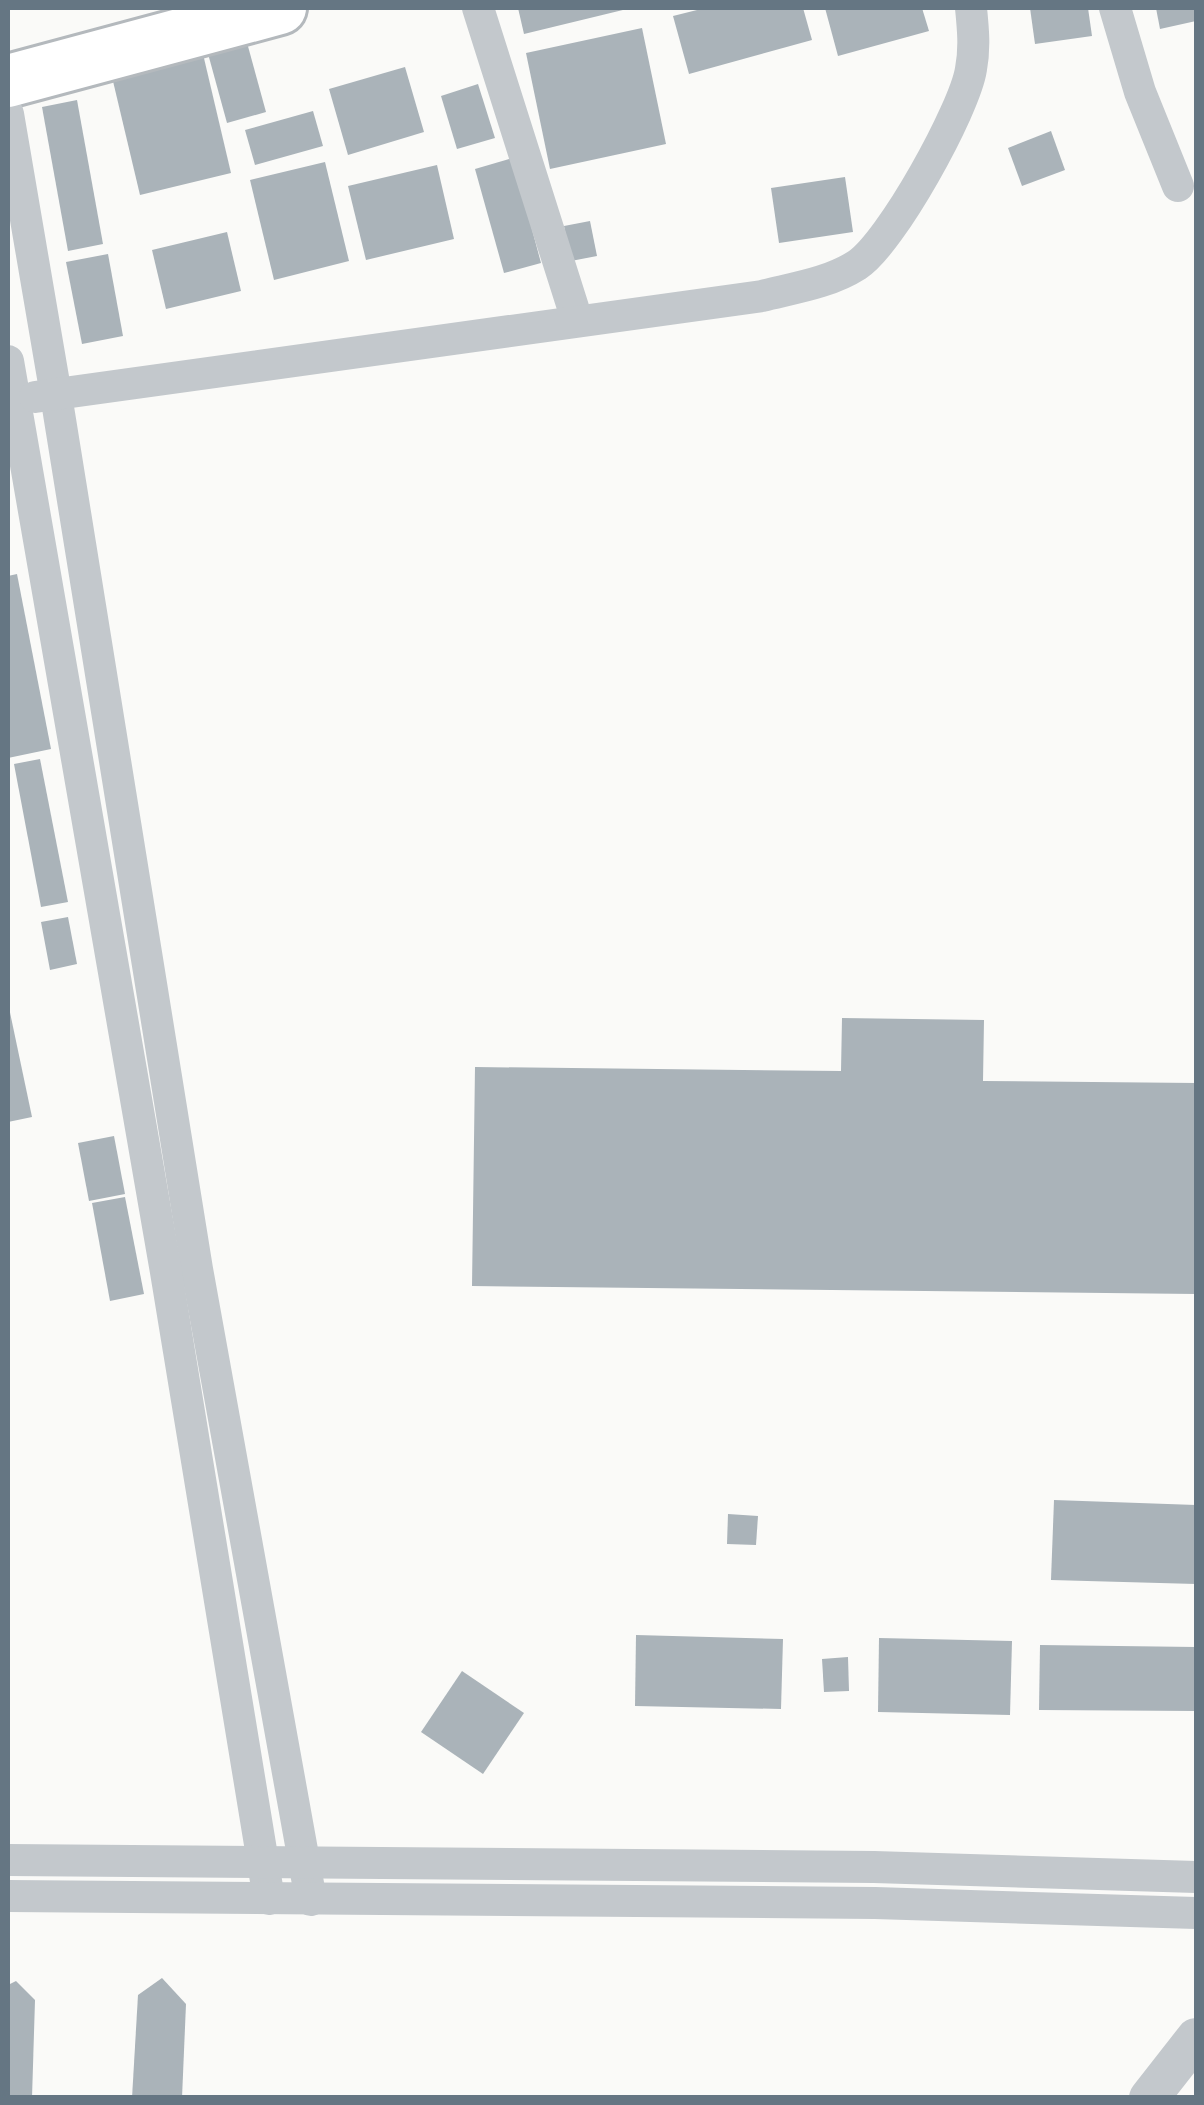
<svg xmlns="http://www.w3.org/2000/svg" width="1204" height="2105" font-family="'Public Sans',sans-serif">
	<style>
		.building { fill: #aab3b9 }
		.lines { fill: none; stroke-linecap: round; stroke-linejoin: round }
		.trunk-casing { stroke: #b4b9bd; stroke-width: 58 }
		.minor { stroke: #c3c8cc; stroke-width: 32 }
		.tertiary { stroke: #c3c8cc; stroke-width: 40 }
		.trunk { stroke: #fff; stroke-width: 52 }
	</style>
	<rect width="100%" height="100%" fill="#fafaf8"/>
	<!-- building -->
	<g class="building">
		<path d="M518 8H627V9L524 34Z"/>
		<path d="M705 8H803L812 40 689 74 673 16Z"/>
		<path d="M825 8H922L929 31 838 56Z"/>
		<path d="M1030 8H1088L1092 36 1035 44Z"/>
		<path d="M1156 8H1196V21L1160 29Z"/>
		<path d="M642 28 666 144 550 169 526 53Z"/>
		<path d="M246 39 266 112 227 123 207 50Z"/>
		<path d="M203 54 231 173 140 195 112 77Z"/>
		<path d="M405 67 424 132 348 155 329 89Z"/>
		<path d="M478 84 495 138 457 149 441 96Z"/>
		<path d="M77 100 103 244 68 251 42 107Z"/>
		<path d="M313 111 323 146 255 165 245 130Z"/>
		<path d="M1051 131 1065 170 1022 186 1008 148Z"/>
		<path d="M513 158 541 263 504 273 475 169Z"/>
		<path d="M325 162 349 261 274 280 250 180Z"/>
		<path d="M437 165 454 239 366 260 348 186Z"/>
		<path d="M845 177 853 232 779 243 771 188Z"/>
		<path d="M590 221 597 256 571 261 564 226Z"/>
		<path d="M227 232 241 291 166 309 152 250Z"/>
		<path d="M108 254 123 336 82 344 66 262Z"/>
		<path d="M17 574 51 749 8 758V576Z"/>
		<path d="M40 759 68 902 41 907 14 764Z"/>
		<path d="M68 917 77 964 50 970 41 922Z"/>
		<path d="M8 1003 32 1117 8 1122Z"/>
		<path d="M842 1018 984 1020 983 1081 1196 1083V1294L472 1286 475 1067 841 1071Z"/>
		<path d="M114 1136 125 1194 89 1201 78 1143Z"/>
		<path d="M125 1197 144 1294 110 1301 92 1203Z"/>
		<path d="M1054 1500 1196 1505V1584L1051 1580Z"/>
		<path d="M728 1514 758 1516 756 1545 727 1544Z"/>
		<path d="M636 1635 783 1639 781 1709 635 1706Z"/>
		<path d="M879 1638 1012 1641 1010 1715 878 1712Z"/>
		<path d="M1040 1645 1196 1647V1711L1039 1710Z"/>
		<path d="M848 1657 849 1691 824 1692 822 1659Z"/>
		<path d="M462 1671 524 1713 483 1774 421 1732Z"/>
		<path d="M162 1978 186 2004 182 2098H132L138 1995Z"/>
		<path d="M16 1981 35 2000 32 2098H8V1985Z"/>
	</g>
	<g class="lines">
		<!-- trunk casing -->
		<g class="trunk-casing">
			<path id="trunk" d="M8 81 280 8"/>
		</g>
		<!-- minor -->
		<g class="minor">
			<path d="M478 8 577 320"/>
			<path d="M1115 8 1140 92 1178 186"/>
			<path d="M8 114 56 395 197 1269 311 1900"/>
			<path d="M8 361 166 1272 269 1899"/>
			<path d="M35 397 762 296C794 288 829 283 857 265 891 243 965 109 971 69 975 48 973 28 971 8"/>
			<path d="M8 1860 874 1867 1196 1877"/>
			<path d="M8 1896 875 1903 1196 1913"/>
		</g>
		<!-- tertiary -->
		<path class="tertiary" d="M1149 2098 1196 2038"/>
		<!-- trunk -->
		<use href="#trunk" class="trunk"/>
	</g>
	<!-- border -->
	<rect width="1204" height="2105" fill="none" stroke="#657683" stroke-width="20"/>
</svg>
